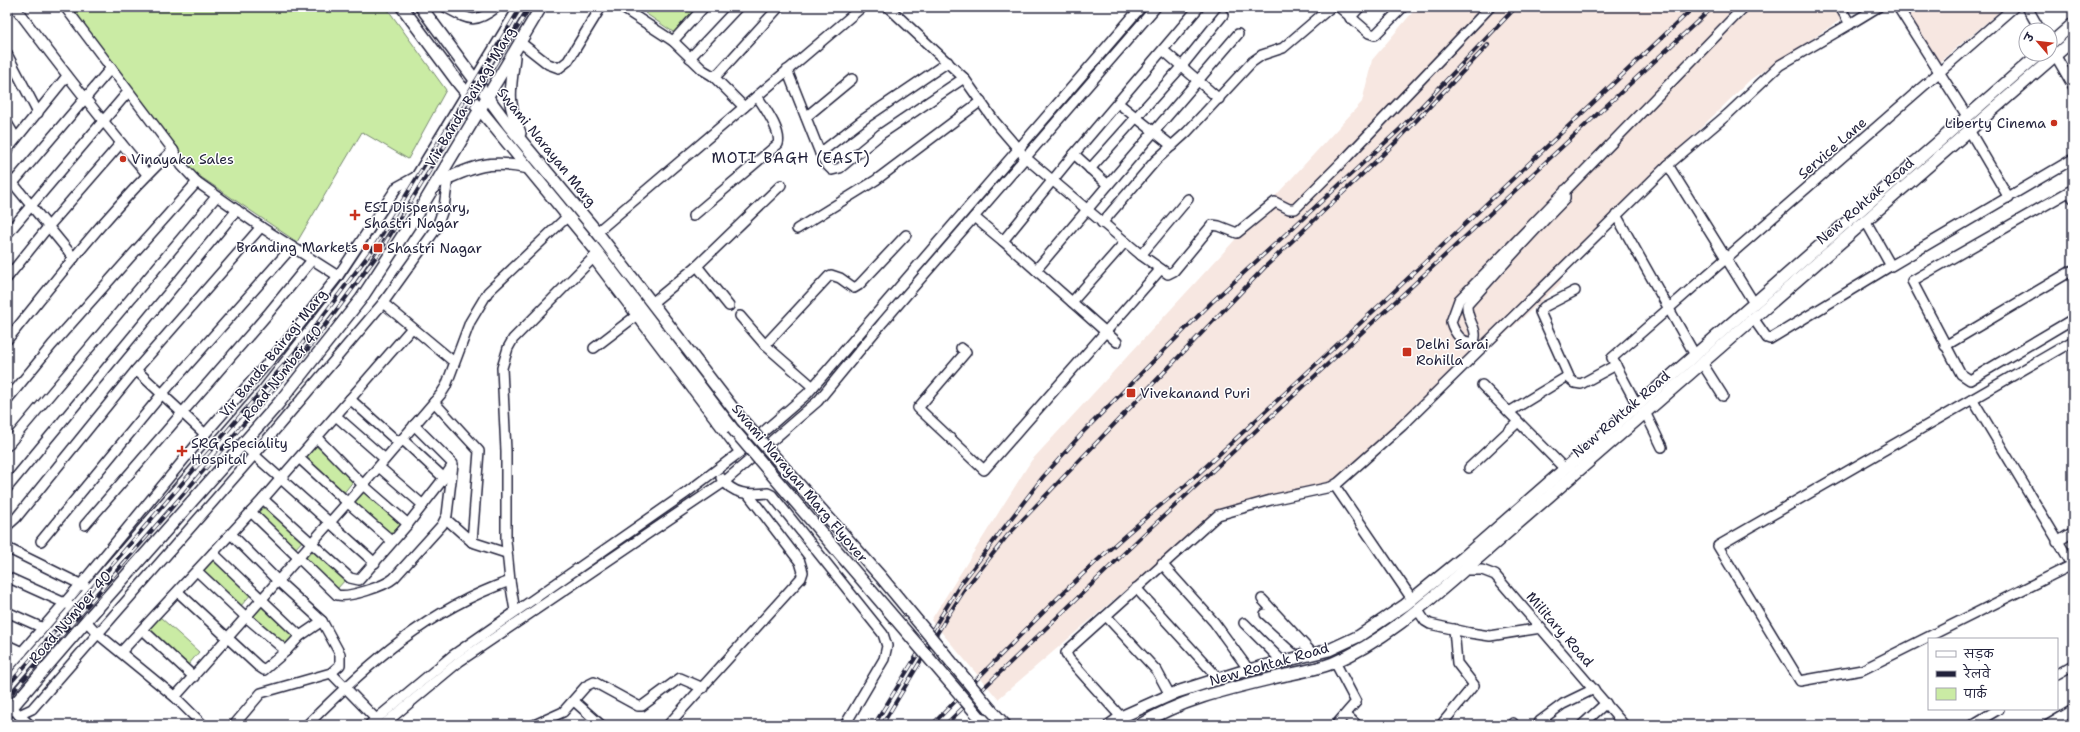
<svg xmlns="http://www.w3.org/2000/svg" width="2080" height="732" font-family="'Shantell Sans','Playpen Sans Deva',sans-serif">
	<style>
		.built { fill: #f7e7e1 }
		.green { fill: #caeba4; stroke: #768670 }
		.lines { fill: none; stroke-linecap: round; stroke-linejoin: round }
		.minor-casing { stroke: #22223b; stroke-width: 12 }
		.major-casing { stroke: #22223b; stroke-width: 14 }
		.minor { stroke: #fff; stroke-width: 9 }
		.major { stroke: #fff; stroke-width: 11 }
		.rail-casing { stroke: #22223b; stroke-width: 4 }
		.rail { stroke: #fff; stroke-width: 2.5; stroke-dasharray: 8; stroke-linecap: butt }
		.major-bridge-casing { stroke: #22223b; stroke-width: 14; stroke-linecap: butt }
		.major-bridge { stroke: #fff; stroke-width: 11 }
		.poi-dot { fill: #c8321e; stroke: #fff; stroke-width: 1.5 }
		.labels { text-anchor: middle; stroke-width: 3; stroke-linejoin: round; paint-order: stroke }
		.street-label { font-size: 14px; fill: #22223b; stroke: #fff }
		.poi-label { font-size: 14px; fill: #22223b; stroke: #fff; text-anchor: start }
		.neighbourhood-label { font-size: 15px; letter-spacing: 1px; fill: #22223b; stroke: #fff }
	</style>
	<rect width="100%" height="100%" fill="#fff"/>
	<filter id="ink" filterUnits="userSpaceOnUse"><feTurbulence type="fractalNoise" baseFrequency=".025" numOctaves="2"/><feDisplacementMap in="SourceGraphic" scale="8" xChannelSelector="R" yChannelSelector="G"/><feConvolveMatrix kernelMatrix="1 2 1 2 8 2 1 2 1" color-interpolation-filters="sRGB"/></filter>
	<g filter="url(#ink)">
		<!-- built -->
		<g class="built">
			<path d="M1417 7H1840L1845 17 1751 79 1559 266 1561 283 1369 458 1315 491 1220 509 998 699 931 620 1031 461 1362 102 1372 60Z"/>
			<path d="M1906 7H2005L1937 64Z"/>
		</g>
		<!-- green -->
		<g class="green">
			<path d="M71 7H386L446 90 408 159 362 132 297 242 186 167 175 145Z"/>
			<path d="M649 7H699L676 34 645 13Z"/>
			<path d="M315 445 354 480 343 494 303 458Z"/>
			<path d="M363 488 403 524 391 537 351 501Z"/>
			<path d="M264 503 305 538 294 550 256 513Z"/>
			<path d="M312 546 347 578 336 590 301 558Z"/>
			<path d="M213 558 252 593 240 607 201 571Z"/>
			<path d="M260 602 295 634 283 647 248 616Z"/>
			<path d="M160 617 199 652 188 665 148 630Z"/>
		</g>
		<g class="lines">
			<!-- minor casing -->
			<g class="minor-casing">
				<g id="minor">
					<path d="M15 7C58 64 101 120 147 174"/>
					<path d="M65 7 173 150 182 166 197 182 261 227 338 276"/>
					<path d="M445 7C469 20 474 25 497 7"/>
					<path d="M621 7 673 41 703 70 713 76 719 73 779 7"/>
					<path d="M888 7 964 78 995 122 1026 158 1141 255 1168 274 1174 271 1212 225 1219 226 1237 233 1275 202 1289 209H1295L1348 156 1490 7"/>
					<path d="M1339 7 1369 33 1375 35 1403 7"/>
					<path d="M1898 7 1967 116"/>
					<path d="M2027 7 2040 30"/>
					<path d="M1350 18 1360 7"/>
					<path d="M1850 24 1878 7"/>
					<path d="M673 41 704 7"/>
					<path d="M520 42 548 64 559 68 568 61 601 7"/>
					<path d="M2050 46 2073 86"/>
					<path d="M1163 50 1219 99"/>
					<path d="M7 54 38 113"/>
					<path d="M690 58 738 7"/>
					<path d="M787 70 820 153 826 164 832 170 840 168 881 134 964 78"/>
					<path d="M713 76 744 107"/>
					<path d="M1118 103 1172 146"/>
					<path d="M806 117 852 79"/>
					<path d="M7 123 16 138"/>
					<path d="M1969 130 2009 198"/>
					<path d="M7 150 67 76"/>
					<path d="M820 153 864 119 948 62"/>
					<path d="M1074 154 1108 185 1238 34"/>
					<path d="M1668 165 1754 303"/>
					<path d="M1090 169 1182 66 1223 15"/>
					<path d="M7 176 74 258"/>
					<path d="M7 190 111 68"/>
					<path d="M1565 190V199C1531 233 1499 269 1467 305 1466 320 1479 329 1474 341 1463 346 1454 332 1451 322L1459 300 1744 7"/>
					<path d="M2073 198 2070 191 1912 281 1961 374 1970 380 2073 319"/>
					<path d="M1616 215 1695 355"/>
					<path d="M693 216 778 144C782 131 764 107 757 96"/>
					<path d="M974 217 1003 241 1074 154 1199 7"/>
					<path d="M1865 220 1891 266 2073 159"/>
					<path d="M1102 223 1156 160 1187 132 1252 62 1262 55 1283 48 1331 7"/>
					<path d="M797 229 876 180 981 101"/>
					<path d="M597 232 862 7"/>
					<path d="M7 234 128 92"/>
					<path d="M1003 241 1117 342"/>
					<path d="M1141 255 1188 199"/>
					<path d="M593 258 740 452"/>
					<path d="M697 266 729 306"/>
					<path d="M1036 270 1108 185"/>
					<path d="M7 278 48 227 121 143"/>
					<path d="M1575 291 1544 307 1540 312 1570 379 1575 383 1581 384 1616 365"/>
					<path d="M1072 302 1125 242"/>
					<path d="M383 303 454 362"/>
					<path d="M652 303 697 266 781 185"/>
					<path d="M740 316 765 345 813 387"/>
					<path d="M1753 318 1767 338 1770 339 1892 265"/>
					<path d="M7 340C60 275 112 207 173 150"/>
					<path d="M765 345 829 276 831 275 840 278 854 288 859 285 906 235"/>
					<path d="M1945 346 2073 270"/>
					<path d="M594 348 637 315"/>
					<path d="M961 348 966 352 918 408 984 470 1160 270"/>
					<path d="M1702 363 1723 396"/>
					<path d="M136 370 205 434"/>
					<path d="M1482 385 1564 468"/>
					<path d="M350 399 399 443"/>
					<path d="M7 400 52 345 197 182"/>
					<path d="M1973 400 2073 566"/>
					<path d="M434 402 479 451 472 542"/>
					<path d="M1637 405 1612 358 2014 7"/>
					<path d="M1509 412 1563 379"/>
					<path d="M1645 412 1662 447"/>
					<path d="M336 416 385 459"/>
					<path d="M317 438 363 485 408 524"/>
					<path d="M402 439 444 478"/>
					<path d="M242 444 375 563"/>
					<path d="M7 446 216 197"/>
					<path d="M299 458 347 502 392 541"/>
					<path d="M379 467 423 505"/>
					<path d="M1469 468 1518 422"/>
					<path d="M721 478C733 495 749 495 768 493L772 495 883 634 887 646 884 659 845 725"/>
					<path d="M1335 486 1412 599"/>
					<path d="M7 488 237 210"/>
					<path d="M263 499 350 578 359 580 408 524 444 478 452 466"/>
					<path d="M251 512 337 595C349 598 385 586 394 578L442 525 447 515 453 464 414 425"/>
					<path d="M446 519 472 542 506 553"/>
					<path d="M85 525 267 315 312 260"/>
					<path d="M7 526 16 518 136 370 261 227"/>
					<path d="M41 541 162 394 292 247"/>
					<path d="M2057 542 2073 532"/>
					<path d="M7 548 86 587"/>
					<path d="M213 553 300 636"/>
					<path d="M1162 564 1214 622 1249 670"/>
					<path d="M2072 565 1862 670 1800 681 1718 546 2073 341"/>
					<path d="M1465 570H1482L1495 575 1624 725"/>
					<path d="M197 571 246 617 286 651"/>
					<path d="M7 577 69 605"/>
					<path d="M1136 588 1219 679"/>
					<path d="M178 592 258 666 264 670 286 651 300 636 322 621 278 581 231 534"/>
					<path d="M1262 599 1313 654"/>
					<path d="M1417 609 1425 621 1430 624 1470 633 1490 636 1541 628"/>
					<path d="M515 611 510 581 506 540V451L502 368 508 348 513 339 598 253"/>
					<path d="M7 612 43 628"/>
					<path d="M1265 614 1298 644"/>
					<path d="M1106 616 1157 671 1170 695"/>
					<path d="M86 621 98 634 175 697 203 725"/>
					<path d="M1244 623 1283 662"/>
					<path d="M143 630 194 677"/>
					<path d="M7 645 22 652"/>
					<path d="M121 652 263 499 412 328"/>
					<path d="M1335 662 1356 702 1336 725"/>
					<path d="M7 669 81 584 205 434 286 342 338 276 397 187 417 176"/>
					<path d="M331 673 376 719"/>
					<path d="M2057 674 2073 665"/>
					<path d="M175 697 363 485 441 394 446 386 470 322 488 292 568 216"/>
					<path d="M574 701 601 725"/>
					<path d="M12 707 19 715 32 709 254 455 383 303 436 229 444 207 448 178"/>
					<path d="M19 715 30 725"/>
					<path d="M1346 715 1357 725"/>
					<path d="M1121 717 1069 659 1066 653 1069 649 1218 515 1271 500 1331 487 1338 483 1402 426 1668 165 1728 114 1780 65 1850 24 1840 7"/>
					<path d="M234 725 261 693 331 673 340 665V654L322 621"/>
					<path d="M307 725C368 664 427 610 510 581"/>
					<path d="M369 725 452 656 686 493 740 452 807 394 1141 7"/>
					<path d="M383 725 460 661 724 482 818 401 883 322 1156 7"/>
					<path d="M534 725 563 712 586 686 594 682 638 706H642L680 678 703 688"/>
					<path d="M668 725 801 578 803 572 800 562 748 494"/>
					<path d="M1441 725 1474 685 1457 663 1454 629"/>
					<path d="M1511 725 1513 723"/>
					<path d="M1538 725 1540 721 1563 704 1594 689"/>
					<path d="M1582 725 1606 703"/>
					<path d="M1972 725 1999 709"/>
					<path d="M2048 725 2073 710"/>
				</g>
			</g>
			<!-- major casing -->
			<g class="major-casing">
				<g id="major">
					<path d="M402 7 459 84 598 253 732 428"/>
					<path d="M421 7 509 126 597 232 742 420"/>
					<path d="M2050 44 2073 24"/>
					<path d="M514 57C510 93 506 98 520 133"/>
					<path d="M437 183C473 167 487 159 528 168"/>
					<path d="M7 686 265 389 345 287 409 190 520 7"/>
					<path d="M991 710 1005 725"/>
					<path d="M7 713 86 621 278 404 361 299 424 203 541 7"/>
					<path d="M1110 725 1121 717 1177 692 1240 672 1329 650 1359 636 1405 605 1464 557 2039 54"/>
					<path d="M1140 725C1183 698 1237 687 1286 675 1301 672 1318 669 1333 663 1390 639 1438 592 1484 553L2073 40"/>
				</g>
			</g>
			<!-- minor -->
			<use href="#minor" class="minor"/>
			<!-- major -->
			<use href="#major" class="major"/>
			<!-- rail casing -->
			<g class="rail-casing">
				<g id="rail">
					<path d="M7 687 302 344 375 246 521 7"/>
					<path d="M7 699 308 349 381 250 530 7"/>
					<path d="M874 725 960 585 1043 477 1085 430 1211 303 1400 129 1516 7"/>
					<path d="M882 725 947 617 965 589 1007 536 1265 267 1396 142 1488 45"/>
					<path d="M932 725C1014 642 1094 556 1186 485L1383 302 1694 7"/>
					<path d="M945 725 1139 539 1713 7"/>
				</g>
			</g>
			<!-- rail -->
			<use href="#rail" class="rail"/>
			<!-- major-bridge casing -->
			<g class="major-bridge-casing">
				<g id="major-bridge">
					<path d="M742 420 881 577 991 710"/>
					<path d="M732 428 981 719"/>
				</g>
			</g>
			<!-- major-bridge -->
			<use href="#major-bridge" class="major-bridge"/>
		</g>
	</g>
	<!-- markers -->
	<g class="poi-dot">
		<circle cx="2054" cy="123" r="4"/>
		<circle cx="123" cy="159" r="4"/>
		<path d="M353 209h4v4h4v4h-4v4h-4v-4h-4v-4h4z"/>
		<circle cx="366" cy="247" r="4"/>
		<rect x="373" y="243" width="10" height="10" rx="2"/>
		<rect x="1402" y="347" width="10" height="10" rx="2"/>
		<rect x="1126" y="388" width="10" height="10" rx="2"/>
		<path d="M180 445h4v4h4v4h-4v4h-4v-4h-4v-4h4z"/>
	</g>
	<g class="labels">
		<!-- street labels -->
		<g class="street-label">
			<text transform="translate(470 97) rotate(-59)" y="5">Vir Banda Bairagi Marg</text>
			<text transform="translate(547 147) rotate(51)" y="5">Swami Narayan Marg</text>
			<text transform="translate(1832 148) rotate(-41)" y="5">Service Lane</text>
			<text transform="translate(1865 201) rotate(-41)" y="5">New Rohtak Road</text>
			<text transform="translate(273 353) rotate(-51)" y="5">Vir Banda Bairagi Marg</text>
			<text transform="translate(282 373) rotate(-51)" y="5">Road Number 40</text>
			<text transform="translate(1621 414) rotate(-41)" y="5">New Rohtak Road</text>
			<text transform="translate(800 483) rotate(50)" y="5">Swami Narayan Marg Flyover</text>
			<text transform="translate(70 617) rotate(-49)" y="5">Road Number 40</text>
			<text transform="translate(1560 629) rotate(49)" y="5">Military Road</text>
			<text transform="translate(1269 664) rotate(-16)" y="5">New Rohtak Road</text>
		</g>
		<!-- poi labels -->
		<g class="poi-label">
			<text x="2046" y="128" text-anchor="end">Liberty Cinema</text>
			<text x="131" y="164">Vinayaka Sales</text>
			<text x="364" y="212">ESI Dispensary,<tspan x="364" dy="16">Shastri Nagar</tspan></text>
			<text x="358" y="252" text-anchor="end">Branding Markets</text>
			<text x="387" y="253">Shastri Nagar</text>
			<text x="1416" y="349">Delhi Sarai<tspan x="1416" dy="16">Rohilla</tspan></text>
			<text x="1140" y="398">Vivekanand Puri</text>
			<text x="191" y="448">SRG Speciality<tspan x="191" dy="16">Hospital</tspan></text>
		</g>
		<!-- neighbourhood labels -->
		<g class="neighbourhood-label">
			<text x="791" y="163">MOTI BAGH (EAST)</text>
		</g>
	</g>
	<!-- margin -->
	<rect width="2080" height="732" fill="none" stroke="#fff" stroke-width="24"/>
	<rect x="12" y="12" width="2056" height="708" fill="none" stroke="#22223b" stroke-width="1.5" filter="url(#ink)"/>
	<!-- legend -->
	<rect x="1928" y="638" width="130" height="72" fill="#ffffff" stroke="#a7a7b1"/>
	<rect x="1936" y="651" width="20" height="6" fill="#ffffff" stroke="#a7a7b1"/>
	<text x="1964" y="658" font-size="12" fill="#22223b">सड़क</text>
	<rect x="1936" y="671" width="20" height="6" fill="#22223b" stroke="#a7a7b1"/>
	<text x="1964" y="678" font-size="12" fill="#22223b">रेलवे</text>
	<rect x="1936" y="688" width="20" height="12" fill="#caeba4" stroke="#a7a7b1"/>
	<text x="1964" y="698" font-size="12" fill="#22223b">पार्क</text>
	<!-- north arrow -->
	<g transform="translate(2038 42) rotate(298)"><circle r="19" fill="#ffffff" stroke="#a7a7b1"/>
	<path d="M0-3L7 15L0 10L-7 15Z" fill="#c8321e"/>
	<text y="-6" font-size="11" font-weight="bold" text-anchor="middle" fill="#22223b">उ</text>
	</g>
</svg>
